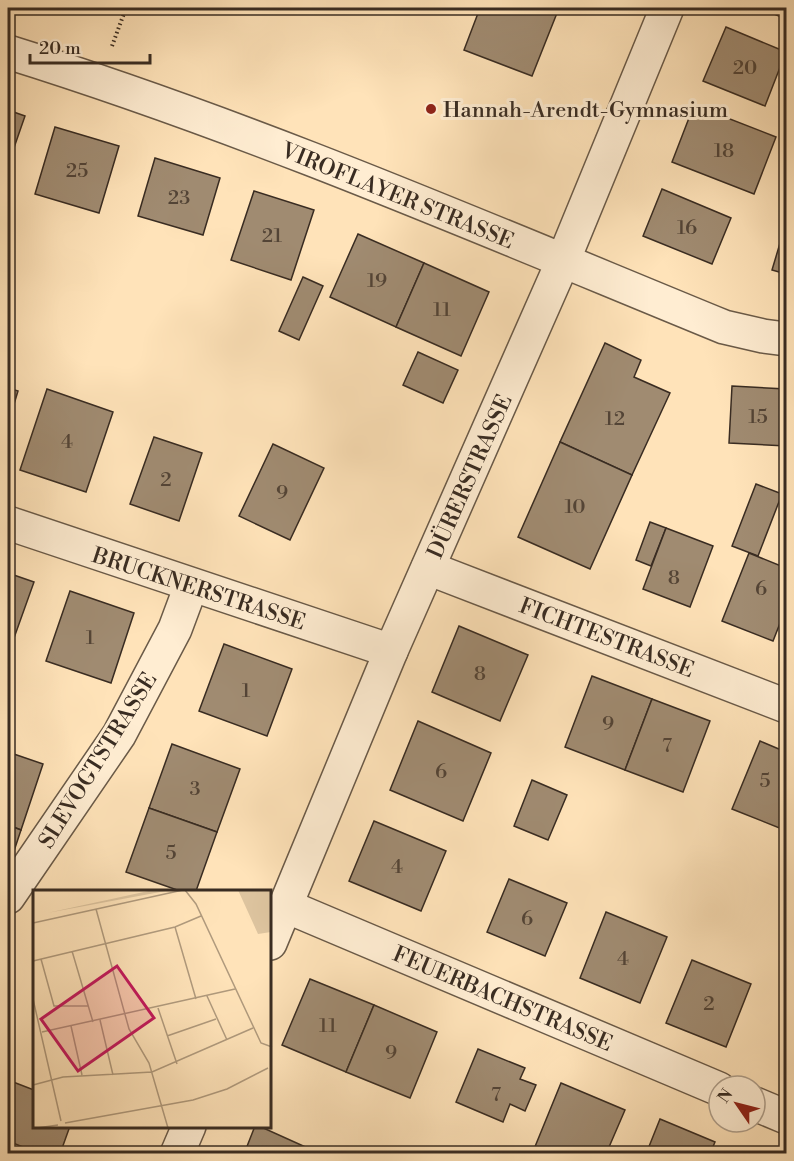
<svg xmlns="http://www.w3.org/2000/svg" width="794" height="1161" font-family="'Libre Bodoni',serif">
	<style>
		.building { fill: #a08b71; stroke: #392c22; stroke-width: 1.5 }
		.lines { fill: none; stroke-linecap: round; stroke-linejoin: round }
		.minor-casing { stroke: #6a5a48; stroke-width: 36 }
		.path { stroke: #392c22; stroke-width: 4; stroke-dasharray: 1.5 3; stroke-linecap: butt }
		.minor { stroke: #ffedd2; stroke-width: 33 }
		.poi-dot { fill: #8f2418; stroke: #ffedd2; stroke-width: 2 }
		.labels { text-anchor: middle; stroke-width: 6; stroke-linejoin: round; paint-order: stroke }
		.number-label { font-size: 20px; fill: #534436 }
		.poi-label { font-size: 22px; fill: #392c22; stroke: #ffedd2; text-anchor: start }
		.street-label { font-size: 22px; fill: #392c22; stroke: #ffedd2 }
		.inset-road { fill: none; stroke: #b09a7d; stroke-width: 1.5 }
		.view { fill: #c2185b; fill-opacity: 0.15; stroke: #c2185b; stroke-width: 3 }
		.inset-edge { fill: none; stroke: #392c22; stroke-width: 3 }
	</style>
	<rect width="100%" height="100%" fill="#ffe3b9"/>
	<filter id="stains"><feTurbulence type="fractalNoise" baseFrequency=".00333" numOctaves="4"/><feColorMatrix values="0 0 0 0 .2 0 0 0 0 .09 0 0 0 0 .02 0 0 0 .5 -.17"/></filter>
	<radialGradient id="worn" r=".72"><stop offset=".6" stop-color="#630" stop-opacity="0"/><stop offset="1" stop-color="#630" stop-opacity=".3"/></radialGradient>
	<!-- building -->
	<g class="building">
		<path d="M480 8H559L532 76 464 50Z"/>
		<path d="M759 8H786V19Z"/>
		<path d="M726 27 786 52 765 106 703 81Z"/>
		<path d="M694 105 776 137 754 194 672 162Z"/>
		<path d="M8 110 25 116 8 165Z"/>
		<path d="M55 127 119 146 99 213 35 194Z"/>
		<path d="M155 158 220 178 203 235 138 216Z"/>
		<path d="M662 189 731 218 712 264 643 236Z"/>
		<path d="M254 191 314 210 291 280 231 260Z"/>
		<path d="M786 223V274L772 270Z"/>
		<path d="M358 234 424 263 396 327 330 297Z"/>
		<path d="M424 263 489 292 461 356 396 327Z"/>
		<path d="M303 277 323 286 299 340 279 331Z"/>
		<path d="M605 343 641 360 634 377 670 393 632 475 560 442Z"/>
		<path d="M418 352 458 370 443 403 403 385Z"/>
		<path d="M732 386 786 389V446L729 443Z"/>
		<path d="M8 388 18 391 8 424Z"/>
		<path d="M47 389 113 412 86 492 20 470Z"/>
		<path d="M154 437 202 453 179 521 130 504Z"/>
		<path d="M560 442 632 475 590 569 518 537Z"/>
		<path d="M273 444 324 468 290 540 239 516Z"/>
		<path d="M756 484 782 494 758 556 732 546Z"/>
		<path d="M650 522 666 528 651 566 636 560Z"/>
		<path d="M666 528 713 546 690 607 643 589Z"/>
		<path d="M749 553 786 568V608L773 641 722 621Z"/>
		<path d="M8 573 34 582 9 652 8 651Z"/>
		<path d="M70 591 134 613 111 683 46 661Z"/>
		<path d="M459 626 528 655 500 721 432 692Z"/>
		<path d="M224 644 292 669 267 736 199 711Z"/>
		<path d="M592 676 652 699 625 770 565 747Z"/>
		<path d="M652 699 710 721 683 792 625 770Z"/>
		<path d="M418 721 491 753 463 821 390 790Z"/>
		<path d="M760 741 786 752V817L782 829 732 809Z"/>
		<path d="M172 744 240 769 217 832 149 808Z"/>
		<path d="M8 752 43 764 21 830 8 825Z"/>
		<path d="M532 780 567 795 548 840 514 826Z"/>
		<path d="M149 808 217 832 196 891H180L126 872Z"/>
		<path d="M374 821 446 851 421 911 349 881Z"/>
		<path d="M8 825 21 830 8 869Z"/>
		<path d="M509 879 567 903 545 956 487 932Z"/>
		<path d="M606 912 667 937 640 1003 580 978Z"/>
		<path d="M692 960 751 984 726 1047 666 1023Z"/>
		<path d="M310 979 374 1005 346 1072 282 1045Z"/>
		<path d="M374 1005 437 1032 410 1098 346 1072Z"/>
		<path d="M478 1049 525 1068 520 1079 536 1085 525 1111 510 1104 503 1122 456 1102Z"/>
		<path d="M8 1080 34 1090V1126H70L60 1154H40L8 1141Z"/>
		<path d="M561 1083 625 1110 606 1154H532Z"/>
		<path d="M660 1119 715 1142 710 1154H646Z"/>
		<path d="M255 1126H259L321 1154H244Z"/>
	</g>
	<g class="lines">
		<!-- minor casing -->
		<g class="minor-casing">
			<g id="minor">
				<path d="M8 52C252 128 487 230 724 327L763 336 786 339"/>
				<path d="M8 523 391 651"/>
				<path d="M428 568 786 706"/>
				<path d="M8 897 119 735 175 629 191 586"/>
				<path d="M286 906 719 1089"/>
				<path d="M270 943 391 651 563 261 667 8"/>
				<path d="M755 1104 786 1117"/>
				<path d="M177 1154 189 1126"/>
			</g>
		</g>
		<!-- path -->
		<path class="path" d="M112 46 126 8"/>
		<!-- minor -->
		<use href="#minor" class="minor"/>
	</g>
	<!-- markers -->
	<circle class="poi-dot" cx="431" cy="109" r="6"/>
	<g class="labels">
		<!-- number labels -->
		<g class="number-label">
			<text x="745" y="74">20</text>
			<text x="724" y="157">18</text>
			<text x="77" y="177">25</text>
			<text x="179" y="204">23</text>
			<text x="687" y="234">16</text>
			<text x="272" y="242">21</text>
			<text x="377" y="287">19</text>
			<text x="442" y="316">11</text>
			<text x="758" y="423">15</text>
			<text x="615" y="425">12</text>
			<text x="67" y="448">4</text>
			<text x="166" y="486">2</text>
			<text x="282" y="499">9</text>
			<text x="575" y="513">10</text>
			<text x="674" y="584">8</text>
			<text x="761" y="595">6</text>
			<text x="90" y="644">1</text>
			<text x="480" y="680">8</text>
			<text x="246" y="697">1</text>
			<text x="608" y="730">9</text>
			<text x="667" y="752">7</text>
			<text x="441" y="778">6</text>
			<text x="765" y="787">5</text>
			<text x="195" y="795">3</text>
			<text x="171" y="859">5</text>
			<text x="397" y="873">4</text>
			<text x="527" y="925">6</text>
			<text x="623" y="965">4</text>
			<text x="709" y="1010">2</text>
			<text x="328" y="1032">11</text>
			<text x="391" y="1059">9</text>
			<text x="496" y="1101">7</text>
		</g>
		<!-- poi labels -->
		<g class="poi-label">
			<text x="443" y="117">Hannah-Arendt-Gymnasium</text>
		</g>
		<!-- street labels -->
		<g class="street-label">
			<text transform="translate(398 195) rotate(22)" y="8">VIROFLAYER STRASSE</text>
			<text transform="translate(469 476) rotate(-66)" y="8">DÜRERSTRASSE</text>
			<text transform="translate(199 588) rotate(18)" y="8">BRUCKNERSTRASSE</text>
			<text transform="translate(607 637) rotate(21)" y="8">FICHTESTRASSE</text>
			<text transform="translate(97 760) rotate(-58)" y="8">SLEVOGTSTRASSE</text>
			<text transform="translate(503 998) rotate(23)" y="8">FEUERBACHSTRASSE</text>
		</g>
	</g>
	<!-- overview -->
	<g transform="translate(33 890)">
		<rect width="238" height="238" fill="#ffe3b9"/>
		<path d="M120 0H138L14 23ZM205 0H238V42L225 44Z" fill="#ddc49f"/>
		<path class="inset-road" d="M152 0 163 14 228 153 239 157M63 19 96 139 116 173 135 238M0 33 150 0M142 37 163 109M39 61 60 132M8 69 21 116H55M0 71 142 37 168 26M174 106 194 150M0 109 28 231M125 118 144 174M67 130 80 185M38 136 49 185M9 142 202 99M134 146 183 129M0 195 30 187 119 182 220 138M32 233 160 210 194 199 235 178M4 238 25 235"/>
		<path class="view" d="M84 76 121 128 45 181 8 129Z"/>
		<rect width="238" height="238" class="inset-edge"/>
	</g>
	<!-- margin -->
	<rect width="794" height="1161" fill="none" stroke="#ffe3b9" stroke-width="30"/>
	<rect x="9" y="9" width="776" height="1143" fill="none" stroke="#392c22" stroke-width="3"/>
	<rect x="15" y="15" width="764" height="1131" fill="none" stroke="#392c22" stroke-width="1.5"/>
	<!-- north arrow -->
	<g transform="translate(737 1104) rotate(305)"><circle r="28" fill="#ffedd2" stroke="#b0a08c" stroke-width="1.5"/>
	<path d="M0-4.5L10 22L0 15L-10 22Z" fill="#8f2418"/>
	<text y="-9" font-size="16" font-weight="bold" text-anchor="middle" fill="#392c22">N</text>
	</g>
	<!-- scale -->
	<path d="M30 54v9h120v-9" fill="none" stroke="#392c22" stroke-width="3"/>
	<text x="39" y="54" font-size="18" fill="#392c22" stroke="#ffedd2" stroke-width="4.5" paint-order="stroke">20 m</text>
	<rect width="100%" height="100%" filter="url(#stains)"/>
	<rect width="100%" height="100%" fill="url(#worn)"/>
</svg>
